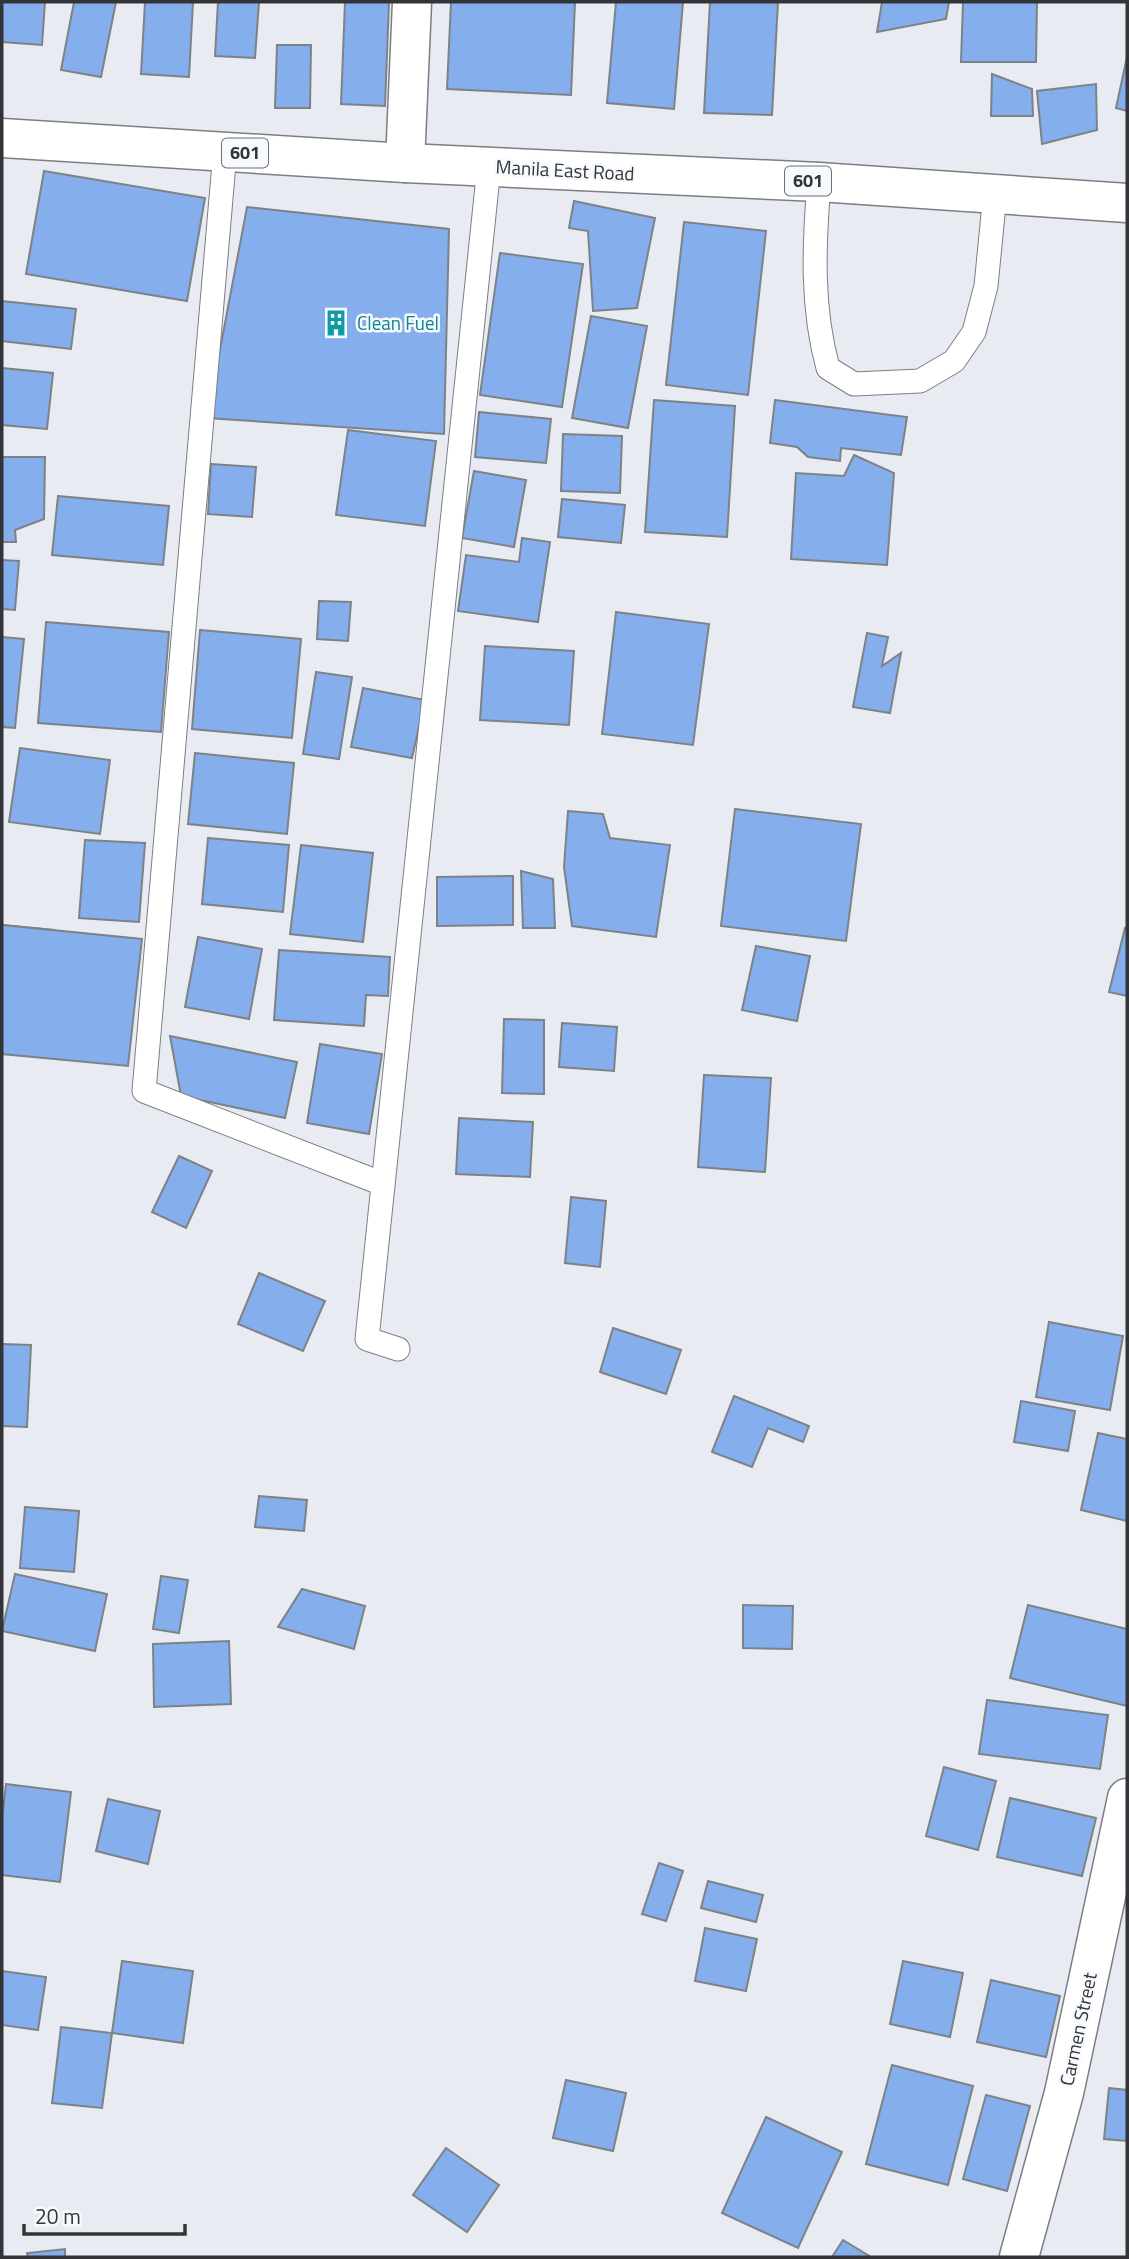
<svg xmlns="http://www.w3.org/2000/svg" width="1129" height="2259" font-family="'Titillium Web',sans-serif">
	<style>
		.building { fill: #84aeec; stroke: #7e8287; stroke-width: 2 }
		.lines { fill: none; stroke-linecap: round; stroke-linejoin: round }
		.service-casing { stroke: #7b7e84; stroke-width: 25 }
		.minor-casing { stroke: #7b7e84; stroke-width: 41 }
		.primary-casing { stroke: #7b7e84; stroke-width: 41 }
		.service { stroke: #fff; stroke-width: 23 }
		.minor { stroke: #fff; stroke-width: 38 }
		.primary { stroke: #fff; stroke-width: 38 }
		.labels { text-anchor: middle; stroke-width: 5; stroke-linejoin: round; paint-order: stroke }
		.shield { fill: #f6fafe; stroke: #6e6f73; stroke-width: 2 }
		.shield-label { font-size: 18px; font-weight: bold; fill: #333437 }
		.street-label { font-size: 19px; fill: #333437; stroke: #f6fafe }
		.culture-label { font-size: 19px; fill: #0d838f; stroke: #f6fafe; text-anchor: start }
	</style>
	<rect width="100%" height="100%" fill="#e8ecf2"/>
	<!-- building -->
	<g class="building">
		<path d="M2 2H45L42 45 2 42Z"/>
		<path d="M74 2H116L101 77 61 70Z"/>
		<path d="M145 2H193L189 77 141 74Z"/>
		<path d="M218 2H259L255 58 215 56Z"/>
		<path d="M345 2H389L385 106 341 104Z"/>
		<path d="M451 2H575L571 95 447 89Z"/>
		<path d="M616 2H683L674 109 607 103Z"/>
		<path d="M710 2H778L772 115 704 113Z"/>
		<path d="M882 2H949L946 19 877 32Z"/>
		<path d="M963 2H1037L1036 62H961Z"/>
		<path d="M277 45H311L310 108H275Z"/>
		<path d="M1127 57V111L1116 108Z"/>
		<path d="M992 74 1032 89 1033 116H991Z"/>
		<path d="M1096 84 1097 130 1042 144 1037 91Z"/>
		<path d="M44 171 205 198 187 301 26 274Z"/>
		<path d="M574 201 655 218 637 308 593 311 588 231 569 228Z"/>
		<path d="M247 207 449 229 444 434 207 418Z"/>
		<path d="M684 222 766 231 748 395 666 385Z"/>
		<path d="M500 253 583 264 562 407 480 395Z"/>
		<path d="M2 301 76 309 71 349 2 341Z"/>
		<path d="M591 316 647 326 628 428 572 418Z"/>
		<path d="M2 368 53 373 47 429 2 425Z"/>
		<path d="M654 400 735 406 727 537 645 532Z"/>
		<path d="M775 400 907 417 901 455 841 448 840 461 808 457 797 447 770 443Z"/>
		<path d="M479 412 551 419 546 463 475 457Z"/>
		<path d="M348 430 436 441 425 526 336 515Z"/>
		<path d="M563 434 622 436 620 493 561 491Z"/>
		<path d="M854 455 894 473 887 565 791 559 796 473 844 476Z"/>
		<path d="M2 457H45L44 519 15 530 16 542H2Z"/>
		<path d="M211 464 256 467 252 517 208 514Z"/>
		<path d="M474 471 526 480 514 547 462 538Z"/>
		<path d="M58 496 169 506 163 565 52 555Z"/>
		<path d="M562 499 625 505 621 543 558 537Z"/>
		<path d="M522 538 550 542 538 622 458 611 466 555 519 562Z"/>
		<path d="M2 560 19 561 15 610 2 609Z"/>
		<path d="M319 601 351 602 348 641 317 639Z"/>
		<path d="M616 612 709 624 693 745 602 734Z"/>
		<path d="M46 622 169 632 161 732 38 723Z"/>
		<path d="M200 630 301 639 292 738 192 729Z"/>
		<path d="M867 633 888 637 882 666 901 653 890 713 853 707Z"/>
		<path d="M2 637 24 639 15 728 2 727Z"/>
		<path d="M485 646 574 651 569 725 480 720Z"/>
		<path d="M316 672 352 677 339 759 303 754Z"/>
		<path d="M363 688 425 700 412 758 351 747Z"/>
		<path d="M20 748 110 760 100 834 9 822Z"/>
		<path d="M195 753 294 763 287 834 188 824Z"/>
		<path d="M735 809 861 824 846 941 721 926Z"/>
		<path d="M568 811 603 814 610 838 670 845 656 937 572 926 564 867Z"/>
		<path d="M208 838 289 845 283 912 202 904Z"/>
		<path d="M85 840 145 843 139 922 79 918Z"/>
		<path d="M301 845 373 853 363 942 290 934Z"/>
		<path d="M521 871 553 879 555 928H523Z"/>
		<path d="M513 876V925L437 926V877Z"/>
		<path d="M2 925 54 930 47 990 2 985Z"/>
		<path d="M2 925 142 939 128 1066 2 1054Z"/>
		<path d="M1125 928 1127 929V996L1109 992Z"/>
		<path d="M198 937 262 949 249 1019 185 1007Z"/>
		<path d="M756 946 810 956 797 1021 742 1010Z"/>
		<path d="M279 950 390 957 388 996 366 995 364 1026 274 1020Z"/>
		<path d="M504 1019 544 1020V1094L502 1093Z"/>
		<path d="M562 1023 617 1027 614 1071 559 1067Z"/>
		<path d="M170 1036 297 1062 285 1118 181 1096Z"/>
		<path d="M320 1044 382 1054 369 1134 307 1123Z"/>
		<path d="M704 1075 771 1078 765 1172 698 1167Z"/>
		<path d="M459 1118 533 1122 530 1177 456 1174Z"/>
		<path d="M179 1156 212 1171 186 1228 152 1212Z"/>
		<path d="M571 1197 606 1201 600 1267 565 1263Z"/>
		<path d="M259 1273 325 1301 303 1351 238 1324Z"/>
		<path d="M1049 1322 1123 1336 1110 1410 1036 1397Z"/>
		<path d="M613 1328 681 1350 666 1394 600 1372Z"/>
		<path d="M2 1344 31 1345 27 1427 2 1426Z"/>
		<path d="M734 1396 809 1426 803 1442 768 1428 752 1467 712 1452Z"/>
		<path d="M1021 1401 1075 1411 1068 1451 1014 1442Z"/>
		<path d="M1098 1433 1127 1439V1521L1081 1510Z"/>
		<path d="M259 1496 307 1500 304 1531 255 1527Z"/>
		<path d="M25 1507 79 1511 74 1572 20 1568Z"/>
		<path d="M15 1574 107 1594 95 1651 2 1631Z"/>
		<path d="M161 1576 188 1580 179 1633 153 1629Z"/>
		<path d="M302 1589 365 1606 354 1649 278 1627Z"/>
		<path d="M743 1605 793 1606 792 1649 743 1648Z"/>
		<path d="M1028 1605 1127 1629V1706L1010 1678Z"/>
		<path d="M229 1641 231 1704 154 1707 153 1644Z"/>
		<path d="M987 1700 1108 1715 1100 1769 979 1754Z"/>
		<path d="M944 1767 996 1781 978 1850 926 1836Z"/>
		<path d="M6 1784 71 1792 60 1882 2 1875V1819Z"/>
		<path d="M1010 1798 1096 1818 1082 1876 997 1857Z"/>
		<path d="M108 1799 160 1811 148 1864 96 1851Z"/>
		<path d="M659 1863 683 1871 666 1921 642 1914Z"/>
		<path d="M708 1881 763 1895 756 1922 701 1908Z"/>
		<path d="M705 1928 757 1939 746 1991 695 1981Z"/>
		<path d="M122 1961 193 1971 183 2043 112 2033Z"/>
		<path d="M903 1961 963 1973 950 2037 890 2024Z"/>
		<path d="M2 1971 46 1977 38 2030 2 2025Z"/>
		<path d="M991 1980 1060 1996 1046 2057 977 2042Z"/>
		<path d="M61 2027 112 2033 102 2108 52 2103Z"/>
		<path d="M892 2065 973 2086 948 2185 866 2164Z"/>
		<path d="M566 2080 626 2093 613 2151 553 2138Z"/>
		<path d="M1109 2088 1127 2090V2141L1104 2139Z"/>
		<path d="M986 2095 1030 2106 1007 2191 963 2179Z"/>
		<path d="M766 2117 842 2152 798 2248 722 2213Z"/>
		<path d="M446 2148 499 2185 467 2232 413 2195Z"/>
		<path d="M843 2240 871 2257H832Z"/>
		<path d="M65 2249V2257H28L27 2253Z"/>
	</g>
	<g class="lines">
		<!-- service casing -->
		<g class="service-casing">
			<g id="service">
				<path d="M225 152 144 1091 383 1184"/>
				<path d="M819 182C814 245 811 306 828 368L854 384 920 381 954 361 974 332 986 286 995 194"/>
				<path d="M398 1349 367 1339 489 167"/>
			</g>
		</g>
		<!-- minor casing -->
		<g class="minor-casing">
			<g id="minor">
				<path d="M405 163 412 2"/>
				<path d="M1019 2257 1064 2093 1127 1798"/>
			</g>
		</g>
		<!-- primary casing -->
		<g class="primary-casing">
			<path id="primary" d="M2 138 405 163 819 182 1127 203"/>
		</g>
		<!-- service -->
		<use href="#service" class="service"/>
		<!-- minor -->
		<use href="#minor" class="minor"/>
		<!-- primary -->
		<use href="#primary" class="primary"/>
	</g>
	<!-- icons -->
	<defs>
		<g id="building-bare" transform="scale(2.1)"><path d="M-4-6H4V6H1V3H-1V6H-4ZM-2.5-4.3h1.7v1.8h-1.7ZM.8-4.3h1.7v1.8H.8ZM-2.5-1h1.7V.8h-1.7ZM.8-1h1.7V.8H.8Z" fill="#0f9aa8" stroke="#f6fafe" stroke-width="2.5" paint-order="stroke"/></g>
	</defs>
	<g fill-rule="evenodd">
		<use href="#building-bare" x="336" y="323"/>
	</g>
	<g class="labels">
		<!-- shield labels -->
		<g class="shield">
			<rect x="222" y="138.5" width="46" height="29" rx="5"/>
			<rect x="785" y="166.5" width="46" height="29" rx="5"/>
		</g>
		<g class="shield-label">
			<text x="245" y="159">601</text>
			<text x="808" y="187">601</text>
		</g>
		<!-- street labels -->
		<g class="street-label">
			<text transform="translate(565 170) rotate(3)" y="7">Manila East Road</text>
			<text transform="translate(1078 2029) rotate(-78)" y="7">Carmen Street</text>
		</g>
		<!-- culture labels -->
		<g class="culture-label">
			<text x="357" y="330">Clean Fuel</text>
		</g>
	</g>
	<!-- border -->
	<rect width="1129" height="2259" fill="none" stroke="#333437" stroke-width="7"/>
	<!-- scale -->
	<path d="M24 2224v10h161v-10" fill="none" stroke="#333437" stroke-width="3.5"/>
	<text x="35" y="2224" font-size="21" fill="#333437" stroke="#f6fafe" stroke-width="5" paint-order="stroke">20 m</text>
</svg>
